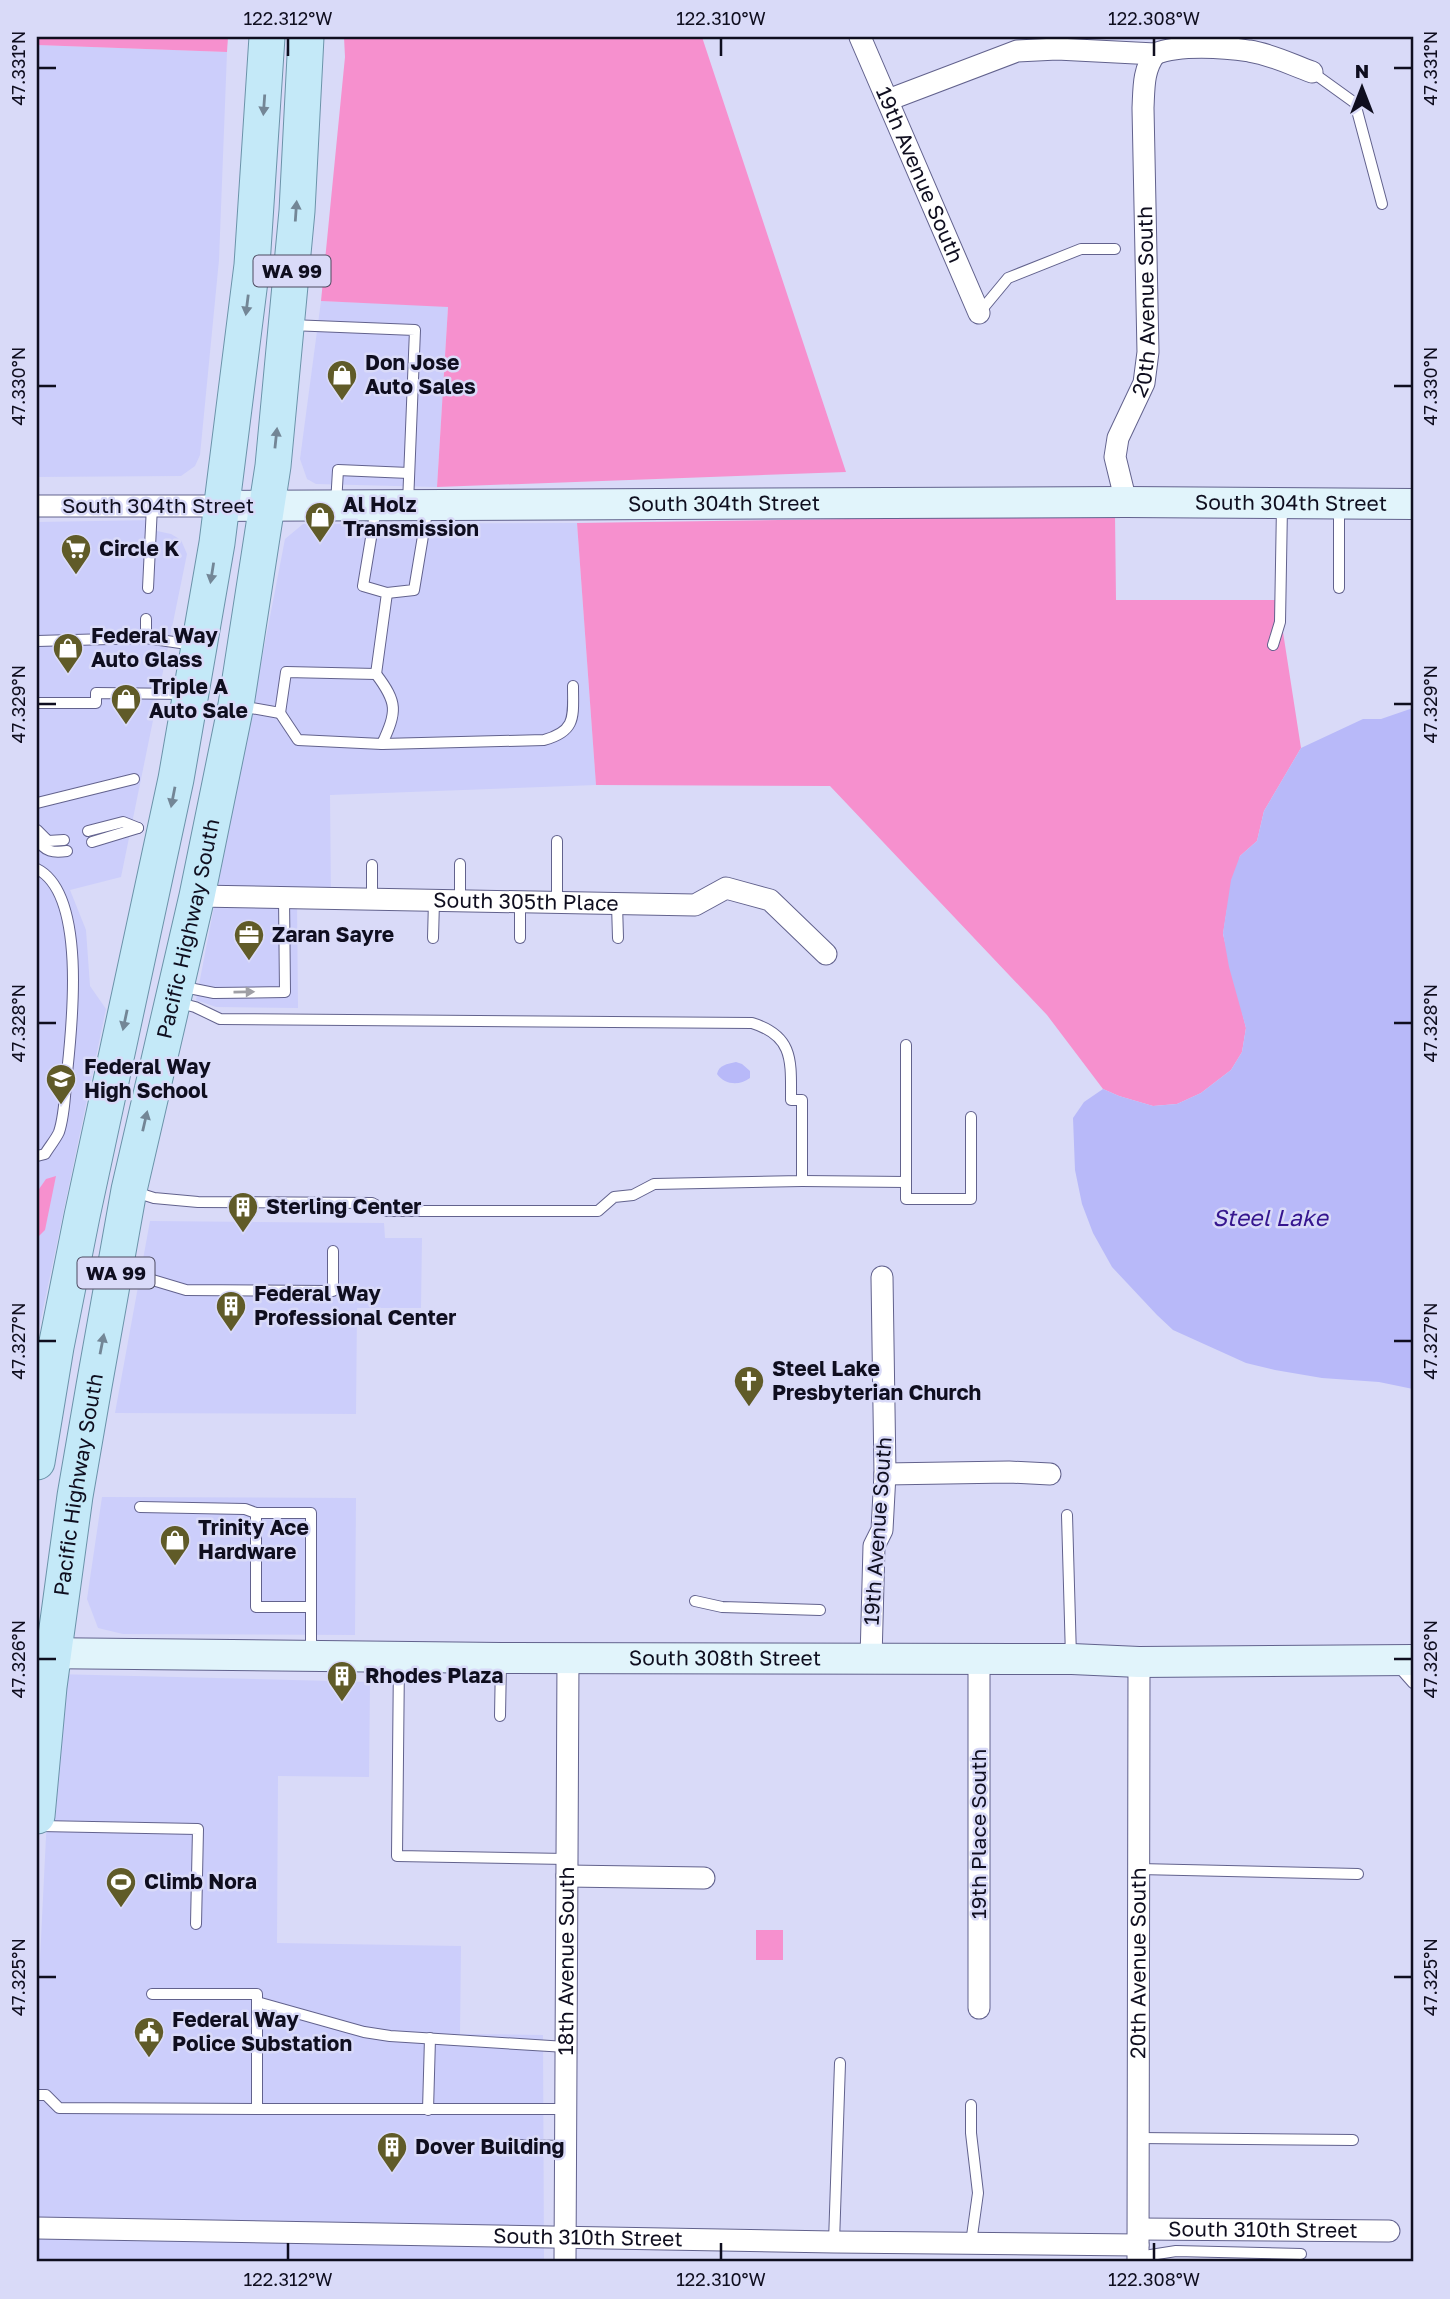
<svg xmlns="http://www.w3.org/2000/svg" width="1450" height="2299" font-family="'Golos Text',sans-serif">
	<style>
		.built { fill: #cccefb }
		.green { fill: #f690ce }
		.water { fill: #b8b9f9 }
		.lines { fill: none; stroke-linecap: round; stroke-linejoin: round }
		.lane-casing { stroke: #62628d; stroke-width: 12 }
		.street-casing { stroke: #62628d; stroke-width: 23 }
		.secondary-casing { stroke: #62628d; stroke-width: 32 }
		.primary-casing { stroke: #6b93a9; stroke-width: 37 }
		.lane { stroke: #fff; stroke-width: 10 }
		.street { stroke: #fff; stroke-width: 21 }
		.secondary { stroke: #e1f4fb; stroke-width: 30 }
		.primary { stroke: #c4e9f8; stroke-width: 35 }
		.oneway { fill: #738696 }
		.oneway2 { fill: #9f9fa5 }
		.ticks { fill: none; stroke: #0f0e1f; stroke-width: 2.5 }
		.labels { text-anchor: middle; stroke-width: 5; stroke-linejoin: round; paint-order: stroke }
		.shield { fill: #d9daf8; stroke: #4c4b60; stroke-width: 2 }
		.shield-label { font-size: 19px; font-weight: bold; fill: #0f0e1f }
		.street-label { font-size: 21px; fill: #0f0e1f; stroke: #d9daf8 }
		.poi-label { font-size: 21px; font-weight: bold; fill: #0f0e1f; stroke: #d9daf8; text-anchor: start }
		.water-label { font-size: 23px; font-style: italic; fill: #36168f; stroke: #d9daf8 }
		.neatline { fill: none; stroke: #0f0e1f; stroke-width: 2.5 }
		.ticks-label { font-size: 18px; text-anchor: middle; fill: #0f0e1f }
	</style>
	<rect width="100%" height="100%" fill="#d9daf8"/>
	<!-- built -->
	<g class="built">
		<path d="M37 45 227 52 219 260 200 455 195 466 181 476 37 477Z"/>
		<path d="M321 301 448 306 437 487 316 484 307 479 300 459Z"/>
		<path d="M156 520 157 531 171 534 181 540 187 554 121 877 70 890 86 930 90 986 106 1009 37 1338V522Z"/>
		<path d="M577 523 596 785 330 795 331 899H297L298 1008 216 1007 196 1000 285 539 303 524Z"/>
		<path d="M150 1221 384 1223 385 1238H422L421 1308H357L356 1414 115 1413Z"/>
		<path d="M102 1497 356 1498 355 1635 123 1634 98 1628 87 1599Z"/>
		<path d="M54 1674 370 1682 369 1777 278 1776 277 1943 461 1946 460 2034 543 2035 544 2262H37V2020Z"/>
	</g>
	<!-- green -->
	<g class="green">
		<path d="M37 37H228L227 52 37 45Z"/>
		<path d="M344 37H702L846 472 437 487 448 307 321 301 345 57Z"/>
		<path d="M1115 515 1116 600H1278L1301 748 1264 811 1257 841 1240 856 1227 909 1223 934 1246 1028 1242 1052 1231 1070 1201 1093 1177 1104 1153 1106 1119 1096 1103 1089 1047 1015 830 786 596 785 577 523Z"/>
		<path d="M56 1176 45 1230 37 1238V1192L46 1179Z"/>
		<rect x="756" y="1930" width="27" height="30"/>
	</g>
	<!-- water -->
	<g class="water">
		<path d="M1413 708V1389L1379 1382 1322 1378 1275 1370 1246 1363 1173 1330 1157 1315 1112 1267 1093 1233 1082 1204 1075 1170 1073 1118 1084 1102 1103 1089 1119 1096 1153 1106 1177 1104 1201 1093 1231 1070 1242 1052 1246 1028 1229 967 1223 933 1231 880 1240 856 1257 841 1264 811 1301 748 1363 719H1381Z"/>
		<path d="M736 1062 742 1064 750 1071V1078C739 1086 725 1085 717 1074 719 1065 727 1064 736 1062Z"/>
	</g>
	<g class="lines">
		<!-- lane casing -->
		<g class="lane-casing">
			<g id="lane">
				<path d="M1312 72 1355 103 1382 204"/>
				<path d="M979 313 1008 278 1081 249H1115"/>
				<path d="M290 325 415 330 408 503"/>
				<path d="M336 504 338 470 409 473"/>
				<path d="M1339 506V588"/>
				<path d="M148 588 152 506"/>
				<path d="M387 593 414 590 428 506"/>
				<path d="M146 619V638L194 645"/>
				<path d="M37 641 146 638"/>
				<path d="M1273 645 1280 622 1282 506"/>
				<path d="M37 703H96V693L186 694"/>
				<path d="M240 706 280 713 286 672 376 674 387 593 363 586 376 508"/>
				<path d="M280 713 298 740 382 744C397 711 398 703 376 674"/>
				<path d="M382 744 544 740C577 731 573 716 573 686"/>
				<path d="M37 803 134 779"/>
				<path d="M37 830 48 841 64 840"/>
				<path d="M88 831 123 822 138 828"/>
				<path d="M37 839C45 852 53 853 67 851"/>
				<path d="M557 841V903"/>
				<path d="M92 842 138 828"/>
				<path d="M460 864V901"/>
				<path d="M37 869C87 894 72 1026 67 1073 65 1091 65 1114 59 1132 56 1139 49 1147 45 1154L37 1156"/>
				<path d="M372 900V865"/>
				<path d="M617 904 618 938"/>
				<path d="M433 938 434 901"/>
				<path d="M520 938V902"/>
				<path d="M179 986 214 993 285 992 284 898"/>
				<path d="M802 1181 906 1182V1045"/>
				<path d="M906 1182V1199H971V1117"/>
				<path d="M132 1191 154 1198 198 1202 372 1203 387 1211H598L614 1197 633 1195 654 1184 802 1181V1100H791C791 1061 794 1036 752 1023L220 1019 195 1007 175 1002"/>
				<path d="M119 1270 186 1290 333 1291V1251"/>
				<path d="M140 1507 245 1509 256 1513"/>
				<path d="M1067 1515 1071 1657"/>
				<path d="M695 1601 722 1607 820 1610"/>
				<path d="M311 1654V1513H256V1607H311"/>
				<path d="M399 1659 397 1856 567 1859"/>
				<path d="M1398 1666 1413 1683"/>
				<path d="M500 1716 501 1660"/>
				<path d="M40 1826 198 1829 196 1924"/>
				<path d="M1139 1869 1358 1874"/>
				<path d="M257 2002 364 2032 390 2036 566 2047"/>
				<path d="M37 2095H46L59 2108 257 2109V1994H152"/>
				<path d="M257 2109H565"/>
				<path d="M428 2110 430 2038"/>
				<path d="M1138 2138 1353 2140"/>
				<path d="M512 2145 565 2146"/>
				<path d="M834 2242 840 2063"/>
				<path d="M971 2243 978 2193 971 2133V2105"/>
				<path d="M1138 2257 1176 2251 1301 2254"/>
			</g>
		</g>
		<!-- street casing -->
		<g class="street-casing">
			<g id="street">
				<path id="s1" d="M860 37 979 313"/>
				<path d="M888 100 1017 51 1057 49 1155 54C1179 44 1224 47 1249 51 1271 54 1292 65 1312 72"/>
				<path id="s2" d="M1126 502 1115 457 1118 438 1144 383 1148 352 1143 108C1144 88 1143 70 1155 54"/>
				<path d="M37 506H222"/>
				<path id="s3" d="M197 896 695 905 726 888 770 900 826 954"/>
				<path d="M885 1474 1009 1472 1050 1474"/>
				<path d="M871 1659 874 1546 882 1530 885 1474 882 1277"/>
				<path d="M979 1659V2008"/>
				<path d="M567 1876 704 1878"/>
				<path id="s4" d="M37 2228 834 2242 1138 2245"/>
				<path id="s5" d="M1139 2229 1389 2231"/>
				<path id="s6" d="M565 2262 568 1658"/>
				<path id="s7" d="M1138 2262 1139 1662"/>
			</g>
		</g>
		<!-- secondary casing -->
		<g class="secondary-casing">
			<g id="secondary">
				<path id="s8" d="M222 506 1126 502 1413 504"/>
				<path id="s9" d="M37 1653 501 1658 1072 1659 1139 1662 1413 1660"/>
			</g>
		</g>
		<!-- primary casing -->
		<g class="primary-casing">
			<g id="primary">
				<path d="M37 1462 56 1347 82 1216 176 779 217 543 252 265 267 37"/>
				<path id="s10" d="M37 1816 49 1687 75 1496 94 1386 129 1190 197 896 236 705 273 466 297 211 306 37"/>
			</g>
		</g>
		<!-- lane -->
		<use href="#lane" class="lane"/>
		<!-- street -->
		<use href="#street" class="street"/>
		<!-- secondary -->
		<use href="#secondary" class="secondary"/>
		<!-- primary -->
		<use href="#primary" class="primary"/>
	</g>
	<!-- one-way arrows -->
	<defs><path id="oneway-solid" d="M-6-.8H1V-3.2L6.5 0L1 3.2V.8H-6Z" transform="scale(1.75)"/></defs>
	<g class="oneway">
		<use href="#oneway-solid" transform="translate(264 105) rotate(94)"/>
		<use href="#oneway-solid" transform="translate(296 211) rotate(-86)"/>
		<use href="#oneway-solid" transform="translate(247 305) rotate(97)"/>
		<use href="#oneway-solid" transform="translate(276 438) rotate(-84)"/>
		<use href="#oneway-solid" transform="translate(212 573) rotate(99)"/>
		<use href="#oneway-solid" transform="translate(173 797) rotate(101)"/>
		<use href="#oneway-solid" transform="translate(125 1020) rotate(102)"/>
		<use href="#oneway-solid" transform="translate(145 1121) rotate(-77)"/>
		<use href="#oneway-solid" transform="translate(102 1344) rotate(-79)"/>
	</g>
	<use class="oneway2" href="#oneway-solid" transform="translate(244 992) rotate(-1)"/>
	<!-- ticks -->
	<path class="ticks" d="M288 38V56M721 38V56M1154 38V56M38 68H56M1394 68H1412M38 386H56M1394 386H1412M38 704H56M1394 704H1412M38 1023H56M1394 1023H1412M38 1341H56M1394 1341H1412M38 1659H56M1394 1659H1412M38 1977H56M1394 1977H1412M288 2243V2260M721 2243V2260M1154 2243V2260"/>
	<!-- icons -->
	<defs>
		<g id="shop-pin" transform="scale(1.575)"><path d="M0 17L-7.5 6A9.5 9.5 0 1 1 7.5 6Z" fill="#605b28" stroke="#d9daf8"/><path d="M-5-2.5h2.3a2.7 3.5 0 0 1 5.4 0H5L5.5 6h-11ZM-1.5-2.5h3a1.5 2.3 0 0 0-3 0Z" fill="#fff"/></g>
		<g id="supermarket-pin" transform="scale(1.575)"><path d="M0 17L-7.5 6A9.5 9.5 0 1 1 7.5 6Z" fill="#605b28" stroke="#d9daf8"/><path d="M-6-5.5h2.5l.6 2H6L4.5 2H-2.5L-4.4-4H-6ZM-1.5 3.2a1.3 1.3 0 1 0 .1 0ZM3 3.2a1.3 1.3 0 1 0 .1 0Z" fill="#fff"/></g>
		<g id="office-pin" transform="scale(1.575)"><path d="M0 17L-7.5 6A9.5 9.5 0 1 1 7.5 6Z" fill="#605b28" stroke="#d9daf8"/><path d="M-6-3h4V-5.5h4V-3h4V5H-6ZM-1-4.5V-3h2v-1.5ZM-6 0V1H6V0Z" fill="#fff"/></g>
		<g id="school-pin" transform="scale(1.575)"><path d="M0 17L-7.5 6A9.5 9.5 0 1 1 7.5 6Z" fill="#605b28" stroke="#d9daf8"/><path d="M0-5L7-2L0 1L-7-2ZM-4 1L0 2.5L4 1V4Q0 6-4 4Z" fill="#fff"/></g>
		<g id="building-pin" transform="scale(1.575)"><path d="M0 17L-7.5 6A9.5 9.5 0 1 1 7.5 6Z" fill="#605b28" stroke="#d9daf8"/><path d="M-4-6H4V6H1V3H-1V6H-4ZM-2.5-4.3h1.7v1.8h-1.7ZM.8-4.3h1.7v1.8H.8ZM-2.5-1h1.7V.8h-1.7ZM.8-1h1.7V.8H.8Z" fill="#fff"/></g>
		<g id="church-pin" transform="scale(1.575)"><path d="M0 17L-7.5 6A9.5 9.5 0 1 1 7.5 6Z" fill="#605b28" stroke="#d9daf8"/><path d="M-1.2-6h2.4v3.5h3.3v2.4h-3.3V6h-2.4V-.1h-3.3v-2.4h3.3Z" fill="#fff"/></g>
		<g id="stadium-pin" transform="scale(1.575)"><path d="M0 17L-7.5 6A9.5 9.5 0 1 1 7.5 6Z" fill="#605b28" stroke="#d9daf8"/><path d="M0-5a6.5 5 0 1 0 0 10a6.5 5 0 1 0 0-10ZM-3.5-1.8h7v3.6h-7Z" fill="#fff"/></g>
		<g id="civic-pin" transform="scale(1.575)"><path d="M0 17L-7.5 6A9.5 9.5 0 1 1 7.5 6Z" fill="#605b28" stroke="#d9daf8"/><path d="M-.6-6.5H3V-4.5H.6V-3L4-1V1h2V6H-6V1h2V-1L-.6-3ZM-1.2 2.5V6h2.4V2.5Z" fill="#fff"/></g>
	</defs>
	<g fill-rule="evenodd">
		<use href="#shop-pin" x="342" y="375"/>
		<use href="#shop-pin" x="320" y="517"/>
		<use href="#supermarket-pin" x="76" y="549"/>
		<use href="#shop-pin" x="68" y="648"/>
		<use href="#shop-pin" x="126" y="699"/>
		<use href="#office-pin" x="249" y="935"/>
		<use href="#school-pin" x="61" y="1079"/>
		<use href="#building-pin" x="243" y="1207"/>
		<use href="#building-pin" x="231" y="1306"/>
		<use href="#church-pin" x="749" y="1381"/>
		<use href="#shop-pin" x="175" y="1540"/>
		<use href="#building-pin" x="342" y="1676"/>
		<use href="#stadium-pin" x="121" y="1882"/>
		<use href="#civic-pin" x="149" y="2032"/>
		<use href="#building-pin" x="392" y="2147"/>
	</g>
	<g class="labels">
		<!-- shield labels -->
		<g class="shield">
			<rect x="253.5" y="255.5" width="77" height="31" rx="5"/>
			<rect x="77.5" y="1257.5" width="77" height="31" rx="5"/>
		</g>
		<g class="shield-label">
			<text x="292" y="278">WA 99</text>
			<text x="116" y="1280">WA 99</text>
		</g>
		<!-- street labels -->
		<g class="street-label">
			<text dy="7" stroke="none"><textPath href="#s1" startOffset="150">19th Avenue South</textPath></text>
			<text dy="7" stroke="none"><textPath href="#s2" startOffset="208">20th Avenue South</textPath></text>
			<text dy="7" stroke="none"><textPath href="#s8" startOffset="1069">South 304th Street</textPath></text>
			<text dy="7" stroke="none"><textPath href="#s8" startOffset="502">South 304th Street</textPath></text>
			<text x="158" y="513">South 304th Street</text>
			<text dy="7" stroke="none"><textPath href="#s3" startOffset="329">South 305th Place</textPath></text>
			<text dy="7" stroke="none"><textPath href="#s10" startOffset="901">Pacific Highway South</textPath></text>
			<text dy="7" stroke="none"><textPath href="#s10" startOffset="334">Pacific Highway South</textPath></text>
			<text transform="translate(878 1531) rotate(-86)" y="7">19th Avenue South</text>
			<text dy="7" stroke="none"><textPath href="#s9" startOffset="688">South 308th Street</textPath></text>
			<text transform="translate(979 1834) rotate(-90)" y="7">19th Place South</text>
			<text dy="7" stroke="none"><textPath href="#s6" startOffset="301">18th Avenue South</textPath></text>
			<text dy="7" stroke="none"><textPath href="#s7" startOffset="299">20th Avenue South</textPath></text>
			<text dy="7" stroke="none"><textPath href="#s5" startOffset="124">South 310th Street</textPath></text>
			<text dy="7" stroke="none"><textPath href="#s4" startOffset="551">South 310th Street</textPath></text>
		</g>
		<!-- poi labels -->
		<g class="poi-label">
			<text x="365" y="370">Don Jose<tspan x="365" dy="24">Auto Sales</tspan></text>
			<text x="343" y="512">Al Holz<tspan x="343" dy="24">Transmission</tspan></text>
			<text x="99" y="556">Circle K</text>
			<text x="91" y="643">Federal Way<tspan x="91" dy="24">Auto Glass</tspan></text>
			<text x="149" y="694">Triple A<tspan x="149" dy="24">Auto Sale</tspan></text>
			<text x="272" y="942">Zaran Sayre</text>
			<text x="84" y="1074">Federal Way<tspan x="84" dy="24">High School</tspan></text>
			<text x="266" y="1214">Sterling Center</text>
			<text x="254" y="1301">Federal Way<tspan x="254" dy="24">Professional Center</tspan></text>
			<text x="772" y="1376">Steel Lake<tspan x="772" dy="24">Presbyterian Church</tspan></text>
			<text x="198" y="1535">Trinity Ace<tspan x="198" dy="24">Hardware</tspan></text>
			<text x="365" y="1683">Rhodes Plaza</text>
			<text x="144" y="1889">Climb Nora</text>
			<text x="172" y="2027">Federal Way<tspan x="172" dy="24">Police Substation</tspan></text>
			<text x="415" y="2154">Dover Building</text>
		</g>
		<!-- water labels -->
		<g class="water-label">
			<text x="1270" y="1226">Steel Lake</text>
		</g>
	</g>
	<!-- border -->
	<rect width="1450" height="2299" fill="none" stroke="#d9daf8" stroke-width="77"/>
	<!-- north arrow -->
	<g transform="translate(1362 88)" stroke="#d9daf8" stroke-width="5" paint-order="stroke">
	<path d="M0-5L12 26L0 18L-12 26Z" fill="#0f0e1f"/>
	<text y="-10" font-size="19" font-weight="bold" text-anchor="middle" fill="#0f0e1f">N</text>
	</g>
	<rect x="38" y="38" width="1374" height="2222" class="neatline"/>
	<g class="ticks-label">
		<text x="288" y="25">122.312°W</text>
		<text x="721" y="25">122.310°W</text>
		<text x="1154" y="25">122.308°W</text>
		<text transform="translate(19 68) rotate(-90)" y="6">47.331°N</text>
		<text transform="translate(1431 68) rotate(-90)" y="6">47.331°N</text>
		<text transform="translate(19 386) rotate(-90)" y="6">47.330°N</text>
		<text transform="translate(1431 386) rotate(-90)" y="6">47.330°N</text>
		<text transform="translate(19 704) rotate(-90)" y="6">47.329°N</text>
		<text transform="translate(1431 704) rotate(-90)" y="6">47.329°N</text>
		<text transform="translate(19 1023) rotate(-90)" y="6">47.328°N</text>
		<text transform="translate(1431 1023) rotate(-90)" y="6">47.328°N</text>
		<text transform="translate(19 1341) rotate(-90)" y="6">47.327°N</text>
		<text transform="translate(1431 1341) rotate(-90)" y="6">47.327°N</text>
		<text transform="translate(19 1659) rotate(-90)" y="6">47.326°N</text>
		<text transform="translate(1431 1659) rotate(-90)" y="6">47.326°N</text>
		<text transform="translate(19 1977) rotate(-90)" y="6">47.325°N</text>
		<text transform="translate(1431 1977) rotate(-90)" y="6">47.325°N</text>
		<text x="288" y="2286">122.312°W</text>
		<text x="721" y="2286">122.310°W</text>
		<text x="1154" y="2286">122.308°W</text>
	</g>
</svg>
